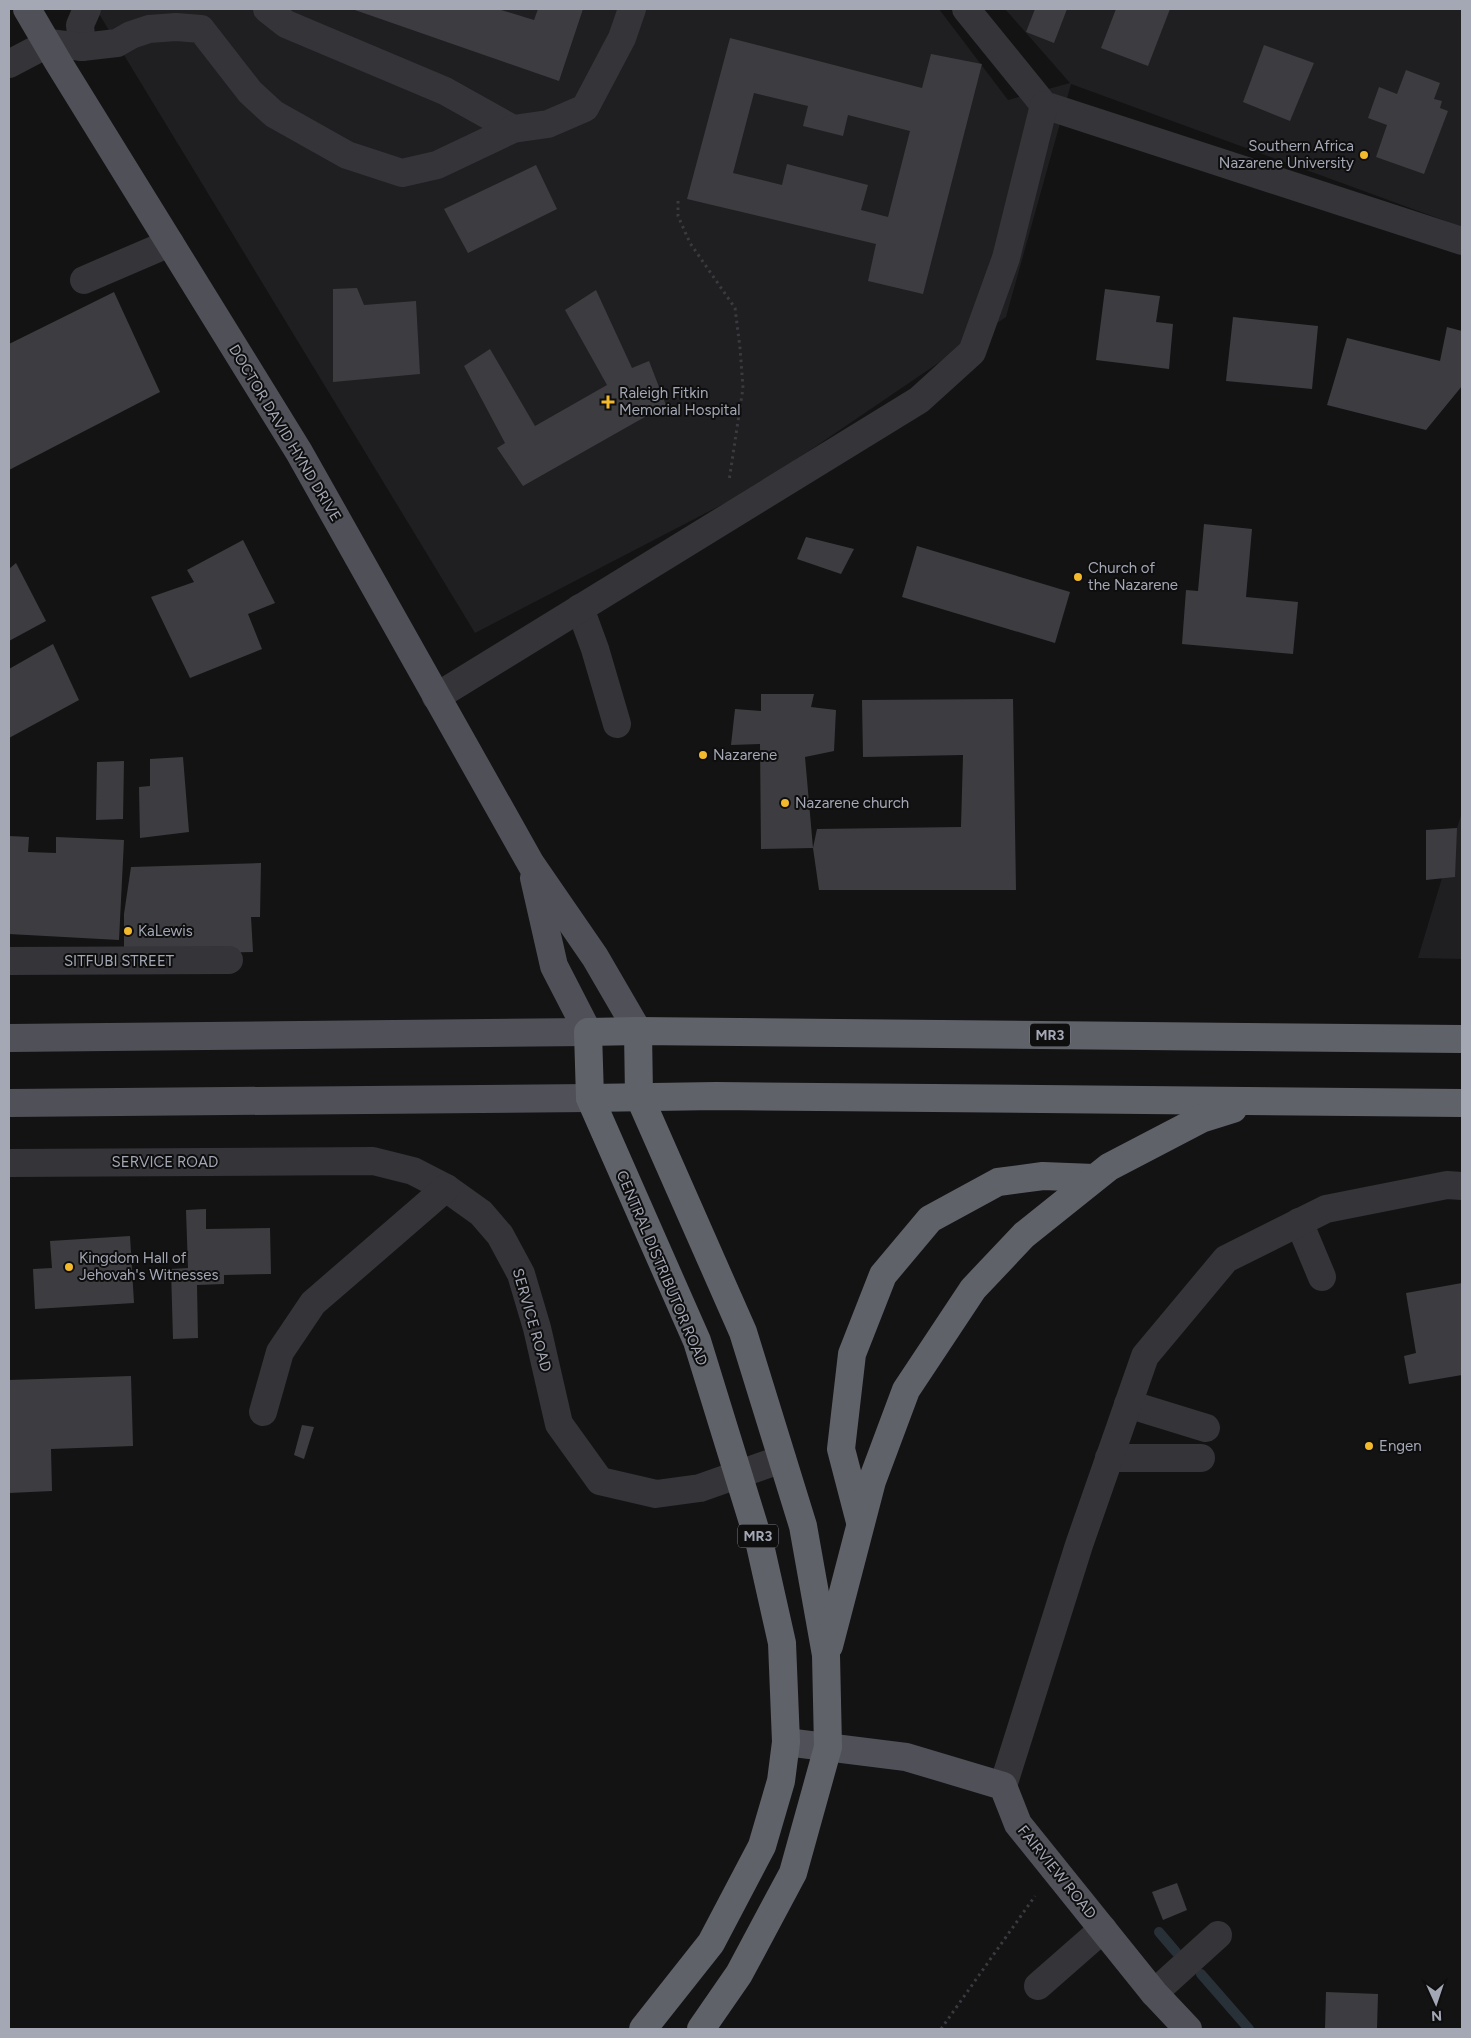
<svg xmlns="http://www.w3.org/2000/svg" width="1471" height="2038" font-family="Figtree,sans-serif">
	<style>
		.built { fill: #1f1f21 }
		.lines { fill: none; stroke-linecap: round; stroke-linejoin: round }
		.stream { stroke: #293138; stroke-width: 10 }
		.building { fill: #3d3d41; fill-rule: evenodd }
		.path { stroke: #3a3b40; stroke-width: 3; stroke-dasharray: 2.5 4; stroke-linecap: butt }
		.minor { stroke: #343439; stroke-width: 28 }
		.major { stroke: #505158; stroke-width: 28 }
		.highway { stroke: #60626a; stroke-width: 28 }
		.poi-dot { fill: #f3b92c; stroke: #0e0e0f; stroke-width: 2 }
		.labels { text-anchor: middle; stroke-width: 4; stroke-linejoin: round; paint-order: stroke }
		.shield { fill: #0e0e0f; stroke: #777a83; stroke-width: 1 }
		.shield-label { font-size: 14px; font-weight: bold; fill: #a4a8b5 }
		.poi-label { font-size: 15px; fill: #a4a8b5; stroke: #0e0e0f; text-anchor: start }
		.street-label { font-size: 15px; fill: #a4a8b5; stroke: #0e0e0f }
	</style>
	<rect width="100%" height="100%" fill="#131314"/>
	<!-- built -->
	<g class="built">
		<path d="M96 9H939L1008 100 1070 83 1005 9H1462V227L1071 84 1006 317 756 487 475 633Z"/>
		<path d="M1462 812V959L1418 958 1457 828Z"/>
	</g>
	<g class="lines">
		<!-- stream -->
		<g class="stream">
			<path d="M1159 1932 1176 1952"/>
			<path d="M1201 1974 1249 2029"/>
		</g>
	</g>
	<!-- building -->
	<g class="building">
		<path d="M352 9H498L534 20 538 9H583L559 81Z"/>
		<path d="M1035 9H1067L1054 43 1026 32Z"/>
		<path d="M1116 9H1170L1148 66 1101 48Z"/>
		<path d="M730 38 922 88 931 54 982 64 923 294 868 281 876 244 687 199ZM754 93 808 106 803 126 843 136 848 115 910 131 888 217 861 210 868 185 787 164 782 185 733 173Z"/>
		<path d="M1264 45 1314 63 1290 121 1243 102Z"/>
		<path d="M1406 70 1440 83 1434 99 1442 101 1440 108 1448 111 1424 174 1376 157 1387 125 1368 118 1379 87 1397 94Z"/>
		<path d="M536 165 557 209 468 253 444 209Z"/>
		<path d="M357 288 364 305 416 301 420 374 333 382V289Z"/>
		<path d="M1105 289 1160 296 1156 322 1173 324 1169 369 1096 360Z"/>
		<path d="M596 290 632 368 649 361 666 405 523 486 497 448 505 443 464 366 490 349 535 426 607 385 565 310Z"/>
		<path d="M114 292 160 392 9 470V344Z"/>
		<path d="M1233 317 1318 326 1312 389 1226 381Z"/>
		<path d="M1447 327 1462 331V386L1426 430 1327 405 1347 338 1440 361Z"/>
		<path d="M1204 524 1252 529 1246 597 1298 602 1293 654 1182 644 1186 590 1198 591Z"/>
		<path d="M806 537 854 549 841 574 797 559Z"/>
		<path d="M243 540 275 603 248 614 262 649 190 678 151 597 194 582 187 570Z"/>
		<path d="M917 546 1070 592 1055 643 902 597Z"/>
		<path d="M16 563 46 621 9 641V569Z"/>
		<path d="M53 644 79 700 9 738V669Z"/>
		<path d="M761 694H814L811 707 836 710 834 751 805 757 813 848 761 849 760 744 731 745 735 709 761 711Z"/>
		<path d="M1013 699 1016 890H819L813 848 817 829 961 827 963 755 863 757 862 700Z"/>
		<path d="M183 757 189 832 140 838 139 787 150 786V759Z"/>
		<path d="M124 761 123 819 96 820 97 762Z"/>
		<path d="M1457 828 1455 877 1426 880V830Z"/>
		<path d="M9 836 29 837 28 852 56 853V837L124 840 119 940 9 934Z"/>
		<path d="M261 863 260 917H251L253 952 124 955V914L131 867Z"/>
		<path d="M206 1209V1229L270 1228 271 1274 224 1275V1284L197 1285 198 1338 173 1339 171 1269 188 1268 186 1210Z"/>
		<path d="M130 1236 134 1303 35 1309 33 1269 52 1268 50 1241Z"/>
		<path d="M1462 1283V1375L1409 1384 1404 1356 1416 1353 1406 1293Z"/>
		<path d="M131 1376 133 1446 51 1449 52 1491 9 1493V1380Z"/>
		<path d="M302 1425 314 1427 304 1459 294 1455Z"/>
		<path d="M1177 1883 1187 1910 1163 1920 1152 1892Z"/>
		<path d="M1326 1992 1378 1994 1377 2029H1325Z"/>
	</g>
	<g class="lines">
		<!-- path -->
		<g class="path">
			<path d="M678 201V216L690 243 735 308 740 348 743 388 729 481"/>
			<path d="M941 2029 1035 1896"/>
		</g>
		<!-- minor -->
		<g class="minor">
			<path d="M267 9 286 24 445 91 513 129"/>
			<path d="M966 9 1044 105 1462 241"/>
			<path d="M82 47 80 25 87 9"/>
			<path d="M9 64 49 43 82 47 117 43 131 35 149 29 176 27 201 29 250 92 274 114 347 155 402 173 437 165 513 129 548 124 585 108 622 38 632 9"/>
			<path d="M84 280 170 243"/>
			<path d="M580 608 595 649 617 724"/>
			<path d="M436 697 919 400 972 352 1006 258 1044 105"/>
			<path d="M9 961 229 960"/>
			<path d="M9 1163 373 1161 413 1171 446 1188 481 1213 500 1235 521 1274 537 1328 559 1424 600 1481 656 1494 700 1488 782 1459"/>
			<path d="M1299 1222 1322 1277"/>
			<path d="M1128 1404 1206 1428"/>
			<path d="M263 1412 280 1352 313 1303 446 1188"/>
			<path d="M1109 1458H1201"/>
			<path d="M1003 1786 1079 1545 1145 1356 1226 1259 1326 1209 1447 1185 1462 1186"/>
			<path d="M1038 1986 1103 1929"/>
			<path d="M1154 1993 1218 1935"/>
		</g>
		<!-- major -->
		<g class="major">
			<path d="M27 9 58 62 299 452 531 864 595 957 638 1031"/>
			<path d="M9 1038 588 1032 554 966 534 878"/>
			<path d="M9 1103 590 1098"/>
			<path d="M786 1742 906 1757 1003 1786 1018 1824 1154 1993 1188 2029"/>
		</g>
		<!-- highway -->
		<g class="highway">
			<path d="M638 1031 639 1096 743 1332 803 1526 826 1655 828 1747 793 1873 739 1974 701 2029"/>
			<path d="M590 1098 716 1096 1462 1103"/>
			<path d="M860 1522 841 1449 852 1354 883 1275 930 1219 998 1182 1043 1176 1094 1178"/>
			<path d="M829 1646 872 1481 906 1390 973 1289 1024 1235 1109 1167 1201 1119 1233 1109"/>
			<path d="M643 2029 711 1943 762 1846 781 1781 786 1742 782 1643 760 1545 697 1341 590 1098 588 1032 638 1031 1462 1039"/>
		</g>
	</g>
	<!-- markers -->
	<g class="poi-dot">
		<circle cx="1364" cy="155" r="5"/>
		<path d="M605.5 394.5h5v5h5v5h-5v5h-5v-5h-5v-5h5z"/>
		<circle cx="1078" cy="577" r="5"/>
		<circle cx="703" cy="755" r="5"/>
		<circle cx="785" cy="803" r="5"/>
		<circle cx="128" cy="931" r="5"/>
		<circle cx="69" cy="1267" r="5"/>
		<circle cx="1369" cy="1446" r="5"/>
	</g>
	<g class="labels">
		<!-- shield labels -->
		<g class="shield">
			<rect x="1030" y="1023.5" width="40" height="23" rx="4"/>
			<rect x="738" y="1524.5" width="40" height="23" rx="4"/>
		</g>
		<g class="shield-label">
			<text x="1050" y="1040">MR3</text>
			<text x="758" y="1541">MR3</text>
		</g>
		<!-- poi labels -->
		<g class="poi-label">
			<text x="1354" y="151" text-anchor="end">Southern Africa<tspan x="1354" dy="17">Nazarene University</tspan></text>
			<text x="619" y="398">Raleigh Fitkin<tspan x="619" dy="17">Memorial Hospital</tspan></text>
			<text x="1088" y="573">Church of<tspan x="1088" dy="17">the Nazarene</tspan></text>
			<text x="713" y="760">Nazarene</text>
			<text x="795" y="808">Nazarene church</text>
			<text x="138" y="936">KaLewis</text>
			<text x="79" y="1263">Kingdom Hall of<tspan x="79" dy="17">Jehovah's Witnesses</tspan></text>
			<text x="1379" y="1451">Engen</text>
		</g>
		<!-- street labels -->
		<g class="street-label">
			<text transform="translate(285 433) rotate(59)" y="5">DOCTOR DAVID HYND DRIVE</text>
			<text x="119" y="966">SITFUBI STREET</text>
			<text x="165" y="1167">SERVICE ROAD</text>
			<text transform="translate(662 1268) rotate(67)" y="5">CENTRAL DISTRIBUTOR ROAD</text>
			<text transform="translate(532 1320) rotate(74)" y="5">SERVICE ROAD</text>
			<text transform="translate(1057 1872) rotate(51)" y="5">FAIRVIEW ROAD</text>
		</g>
	</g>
	<!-- border -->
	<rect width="1471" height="2038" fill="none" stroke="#a4a8b5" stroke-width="20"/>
	<!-- north arrow -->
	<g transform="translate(1436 2003) rotate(177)" stroke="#0e0e0f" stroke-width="4" paint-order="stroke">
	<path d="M0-4L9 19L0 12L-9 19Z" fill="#a4a8b5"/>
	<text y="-8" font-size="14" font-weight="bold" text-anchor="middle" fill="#a4a8b5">N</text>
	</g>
</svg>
